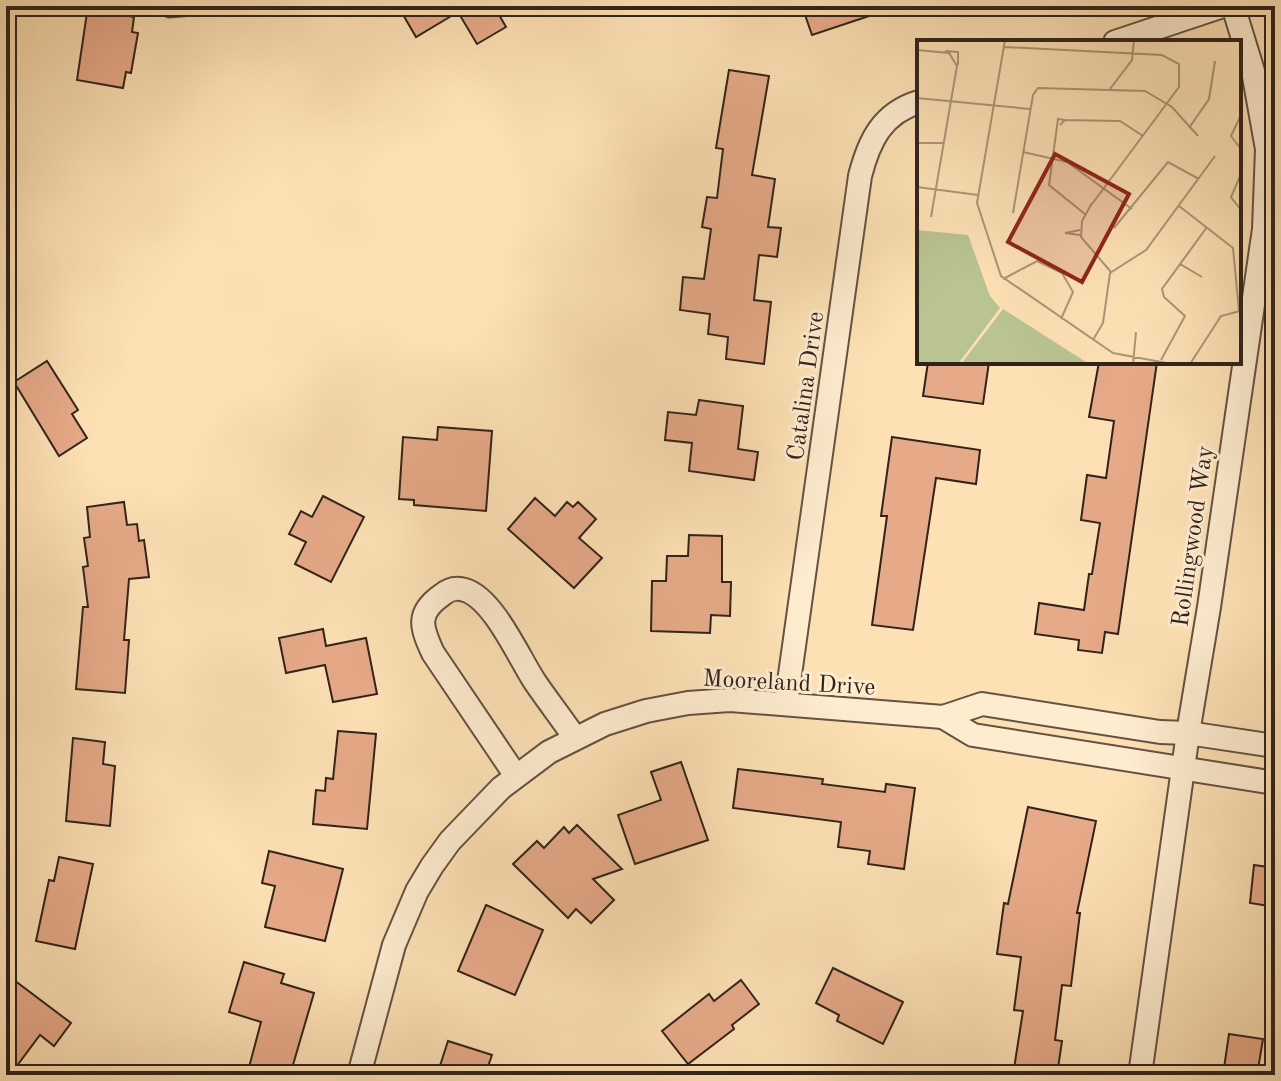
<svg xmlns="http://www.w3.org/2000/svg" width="1281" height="1081" font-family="'Old Standard TT',serif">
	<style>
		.building { fill: #e7aa89; stroke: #31231b; stroke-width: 2 }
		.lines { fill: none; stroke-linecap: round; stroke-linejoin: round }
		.service-casing { stroke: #645242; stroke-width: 15 }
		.minor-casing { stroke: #645242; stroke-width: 26 }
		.service { stroke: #feeccf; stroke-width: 11 }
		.minor { stroke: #feeccf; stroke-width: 22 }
		.labels { text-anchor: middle; stroke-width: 6; stroke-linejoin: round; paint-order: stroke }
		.street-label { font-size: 24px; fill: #31231b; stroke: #feeccf }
		.inset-road { fill: none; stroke: #ab9577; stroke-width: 2 }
		.view { fill: #8f2418; fill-opacity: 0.15; stroke: #8f2418; stroke-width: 4 }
		.inset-edge { fill: none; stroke: #31231b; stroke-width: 4 }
	</style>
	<rect width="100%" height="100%" fill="#fde1b5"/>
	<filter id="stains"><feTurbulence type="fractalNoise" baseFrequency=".0025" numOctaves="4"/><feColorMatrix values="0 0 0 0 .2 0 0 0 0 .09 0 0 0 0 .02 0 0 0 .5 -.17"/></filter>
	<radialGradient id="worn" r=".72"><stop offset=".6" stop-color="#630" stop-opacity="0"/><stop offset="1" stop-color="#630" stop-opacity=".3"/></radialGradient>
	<!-- building -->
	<g class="building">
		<path d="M88 6H131L129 16 134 17 132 32 138 33 131 73 126 72 123 88 77 80Z"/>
		<path d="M398 6H494L506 27 477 44 458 12 416 37Z"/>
		<path d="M802 6H886L887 10 812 35Z"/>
		<path d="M729 70 769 76 752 175 775 179 768 227 781 228 777 257 759 255 754 300 771 302 764 364 726 359 728 337 708 334 710 314 680 310 683 277 704 279 711 229 702 227 707 197 717 198 723 149 716 148Z"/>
		<path d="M47 361 78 410 72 414 87 438 59 456 14 382Z"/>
		<path d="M928 362H989L983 404 923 396Z"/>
		<path d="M1099 362H1157L1118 634 1105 632 1102 653 1078 650 1079 640 1035 634 1039 603 1084 610 1089 574H1092L1100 523 1081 520 1087 475 1106 478 1114 421 1089 417Z"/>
		<path d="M699 400 743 406 738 449 758 452 754 480 689 471 692 443 665 440 668 412 696 415Z"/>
		<path d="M438 427 492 431 486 511 414 505V500L399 499 403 437 437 440Z"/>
		<path d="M892 437 980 450 976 484 936 478 913 630 872 625 887 516H881Z"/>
		<path d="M323 496 364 517 331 582 295 564 306 542 289 534 301 511 312 517Z"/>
		<path d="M535 498 555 516 567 502 573 507 578 502 596 519 579 538 602 558 574 588 508 529Z"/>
		<path d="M124 502 127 525 137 524 139 541 144 540 149 577 129 579 124 640H129L125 693 76 689 83 607H88L83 567 88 566 84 538 90 537 87 507Z"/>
		<path d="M689 535 722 536V582H731L730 616 711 615 710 633 651 631 652 581H666L667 556H688Z"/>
		<path d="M323 629 326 646 366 638 377 694 333 702 325 665 286 673 279 638Z"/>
		<path d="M338 731 376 734 367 829 313 824 316 790 325 791 326 778 333 779Z"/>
		<path d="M73 738 105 742 103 764 115 766 110 826 66 821Z"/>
		<path d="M681 762 708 840 635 864 618 815 661 800 651 772Z"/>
		<path d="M738 769 823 779 822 784 885 792 886 784 915 788 904 869 868 864 870 851 838 847 841 822 733 808Z"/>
		<path d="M1028 807 1096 821 1077 913H1080L1071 986 1062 985 1055 1040 1062 1041 1057 1075H1013L1023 1011 1014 1010 1021 957 997 954 1004 903 1008 904Z"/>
		<path d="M577 825 622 869 593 879 614 900 591 923 576 909 568 918 513 864 537 841 544 848 564 827 569 833Z"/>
		<path d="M269 851 343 869 325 941 265 927 275 886 262 883Z"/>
		<path d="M59 857 93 864 75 949 36 941 49 880 54 881Z"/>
		<path d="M1254 865 1275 868V907L1250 903Z"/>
		<path d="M486 905 543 930 515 995 458 971Z"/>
		<path d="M244 962 284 974 281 983 314 993 290 1075H247L261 1022 229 1012Z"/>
		<path d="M833 968 903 1002 883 1044 837 1021 839 1015 816 1003Z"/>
		<path d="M6 974 71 1023 54 1046 40 1035 10 1075H6Z"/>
		<path d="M741 980 759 1004 732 1025 734 1029 688 1064 662 1031 709 994 714 1001Z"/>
		<path d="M1229 1034 1263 1039 1257 1075H1223Z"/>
		<path d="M448 1041 492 1055 485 1075H437Z"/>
	</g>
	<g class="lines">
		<!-- service casing -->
		<g class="service-casing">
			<path id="service" d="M169 11 193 9 204 6"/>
		</g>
		<!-- minor casing -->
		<g class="minor-casing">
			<g id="minor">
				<path d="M1115 42 1223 6"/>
				<path d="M786 703 860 176C869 141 882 113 919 102"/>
				<path d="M943 717 973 735 1275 783"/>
				<path d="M516 776 433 653C421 627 416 613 442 595 449 589 456 587 465 590 494 599 519 658 535 682 548 701 562 719 575 738"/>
				<path d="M359 1075 394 945 417 891 432 866 450 841 501 788 549 752 605 724 646 711 688 703 730 700 943 717 982 704 1160 732 1188 733 1275 746"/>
				<path d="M1140 1075 1188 733 1209 607 1264 229 1267 149 1253 71 1233 6"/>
			</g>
		</g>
		<!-- service -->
		<use href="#service" class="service"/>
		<!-- minor -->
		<use href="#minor" class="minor"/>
	</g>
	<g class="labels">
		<!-- street labels -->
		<g class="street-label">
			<text transform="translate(805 386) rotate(-82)" y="8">Catalina Drive</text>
			<text transform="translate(1192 536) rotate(-82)" y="8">Rollingwood Way</text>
			<text transform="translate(789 682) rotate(3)" y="8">Mooreland Drive</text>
		</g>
	</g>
	<!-- overview -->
	<g transform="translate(917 40)">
		<rect width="324" height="324" fill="#fde1b5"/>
		<path d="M0 190 51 195 73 256 83 268 41 324H0ZM86 269 172 324H44Z" fill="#b9c492"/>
		<path class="inset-road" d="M88 0 60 163 84 236 196 313 255 324M87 7 245 15 262 24V47L175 164M0 10 32 13 40 26 14 177M28 11 41 12V25M193 49 215 20 217 0M0 58 113 69M324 75 314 96 324 109M148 80 141 79 132 145 168 174M143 85 148 80 203 81 226 96M272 88 292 59 298 21M0 103H27M106 112 150 122 215 169M324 134 314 157 324 170M0 147 61 155M175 163 165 181 164 197 194 232M262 166 316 208 322 271M96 173 116 55 121 48 228 51 255 67 281 96M197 188 251 122 282 139M163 190 148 193 163 195M263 224 285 237M86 239 120 221 145 233 156 252 144 279M176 300 186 283 193 233 229 210 298 116M244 320 268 276 247 257 245 249 290 187M216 324 219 292M273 324 304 276 323 271"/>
		<path class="view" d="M138 114 212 154 165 242 91 202Z"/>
		<rect width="324" height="324" class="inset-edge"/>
	</g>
	<!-- margin -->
	<rect width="1281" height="1081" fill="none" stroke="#fde1b5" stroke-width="32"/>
	<rect x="8" y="8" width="1265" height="1065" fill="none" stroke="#31231b" stroke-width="4"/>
	<rect x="16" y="16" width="1249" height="1049" fill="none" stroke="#31231b" stroke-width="2"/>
	<rect width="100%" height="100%" filter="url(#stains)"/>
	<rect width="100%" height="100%" fill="url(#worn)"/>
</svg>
